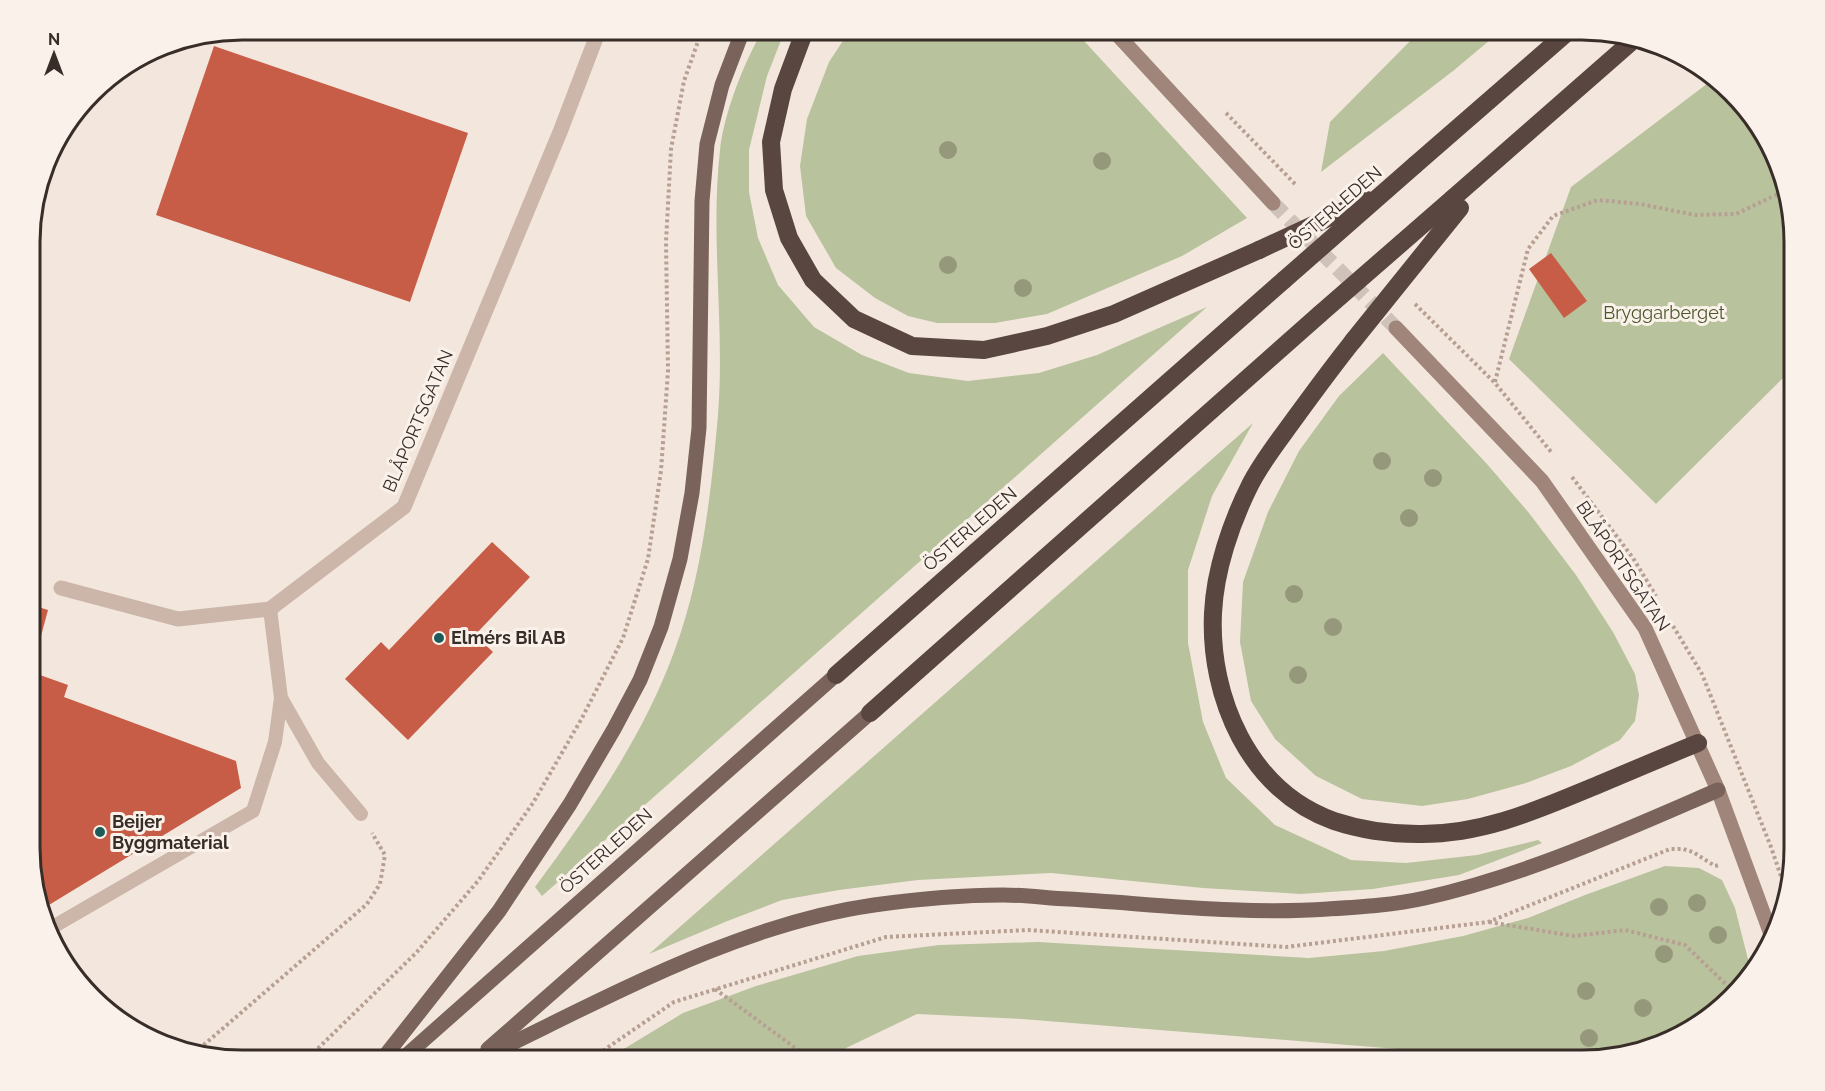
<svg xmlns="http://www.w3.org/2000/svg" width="1825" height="1091" font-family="Raleway,sans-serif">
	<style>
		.green { fill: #b8c29d }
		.building { fill: #c85d47 }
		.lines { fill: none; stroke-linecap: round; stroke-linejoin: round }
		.secondary-tunnel { stroke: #cec2b9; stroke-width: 15; stroke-dasharray: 15 8; stroke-linecap: butt }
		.path { stroke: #b7a093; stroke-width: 4; stroke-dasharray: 3 3; stroke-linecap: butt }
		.lane { stroke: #cbb6a9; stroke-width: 14 }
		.street { stroke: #cbb6a9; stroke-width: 15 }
		.secondary { stroke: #9f857a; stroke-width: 15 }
		.primary { stroke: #7a635a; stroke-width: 15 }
		.highway { stroke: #594640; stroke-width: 18 }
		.highway-bridge { stroke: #594640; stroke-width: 18 }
		.tree { fill: #96987c }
		.poi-dot { fill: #1d5b5b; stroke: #faf2ea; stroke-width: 2 }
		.labels { text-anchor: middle; stroke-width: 6; stroke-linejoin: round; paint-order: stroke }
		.street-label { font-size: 18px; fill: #382d29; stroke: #faf2ea }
		.park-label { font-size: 18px; fill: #4a572c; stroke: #faf2ea }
		.poi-label { font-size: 18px; font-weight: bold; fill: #382d29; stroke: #faf2ea; text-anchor: start }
		.rim { fill: none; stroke: #382d29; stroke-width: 3 }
	</style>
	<rect width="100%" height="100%" fill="#f3e7dd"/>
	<!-- green -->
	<g class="green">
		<path d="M763 30H785L767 76 749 150V192L758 238 778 285 814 327 862 355 909 373 968 381 1039 373 1097 355 1207 307 542 896 535 887C589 814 642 739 674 652 702 577 711 494 718 415 725 326 710 238 720 150 724 113 744 62 763 30Z"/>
		<path d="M850 30H1074L1247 218 1182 256 1047 314 995 323H937L908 316 875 298 836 268 806 216 800 166 807 119 829 62Z"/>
		<path d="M1421 30H1502L1453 71 1321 172 1330 122Z"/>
		<path d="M1712 80 1759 125 1795 228 1794 367 1656 504 1509 359 1571 187Z"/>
		<path d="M1383 353 1487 464 1529 513 1576 575 1613 632 1635 674 1639 695 1635 721 1620 740 1571 766 1526 783 1468 799 1422 806 1362 799 1316 776 1275 739 1251 701 1240 642 1243 582 1268 512 1299 451 1339 396Z"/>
		<path d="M1253 423 1212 496 1188 570V643L1203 722 1226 778 1275 825 1351 860 1406 863 1477 855 1538 840 1542 843 1459 875 1373 889 1301 894 1203 888 1051 873 918 880 839 890 782 900 725 922 649 954Z"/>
		<path d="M1665 866 1699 868 1722 880 1735 908 1751 971 1689 1032 1596 1061H1548L1022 1019 917 1014 819 1061H604L683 1013 756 986 858 956 939 945 1038 942 1309 958 1384 951 1463 936 1528 918 1585 895Z"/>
	</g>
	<!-- building -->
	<g class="building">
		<path d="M214 46 468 133 410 302 156 215Z"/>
		<path d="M1551 253 1587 301 1564 318 1529 269Z"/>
		<path d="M492 542 530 577 475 635 493 652 408 740 345 679 381 642 389 650Z"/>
		<path d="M32 605 48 610 41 636 32 633Z"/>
		<path d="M40 675 68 685 64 697 236 761 241 788 44 908 32 876V688L35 689Z"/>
	</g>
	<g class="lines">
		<!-- secondary-tunnel -->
		<path class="secondary-tunnel" d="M1273 203 1396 328"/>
		<!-- path -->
		<g class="path">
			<path d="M1226 113 1296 185"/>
			<path d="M1415 304 1495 383 1552 453"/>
			<path d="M1495 382 1528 249 1553 216 1598 200 1640 204 1695 215 1736 214 1782 192"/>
			<path d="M1572 477 1633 558 1656 596"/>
			<path d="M1673 626 1702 674 1771 847 1786 891"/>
			<path d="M1489 922 1574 936 1625 930 1685 945 1732 990"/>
			<path d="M715 989 813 1061"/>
			<path d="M199 1049 367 904 380 884 385 855 372 833"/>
			<path d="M305 1061 416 953 478 881 533 803 582 718 623 638 648 559 661 471 668 371 666 242 671 149 684 81 702 30"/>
			<path d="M588 1061 674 1002 886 937 1028 930 1286 947 1488 922 1670 849H1683L1693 852 1715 866 1719 865"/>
		</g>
		<!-- lane -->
		<g class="lane">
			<path d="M270 609 281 698 318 763 361 814"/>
			<path d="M51 928 253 811 275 742 281 698"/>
		</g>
		<!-- street -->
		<path class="street" d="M61 588 178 619 270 609 404 507 560 132 599 30"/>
		<!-- secondary -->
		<g class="secondary">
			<path d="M1113 30 1273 203"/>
			<path d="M1396 328 1542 481 1645 628 1718 790 1772 937"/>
		</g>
		<!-- primary -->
		<g class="primary">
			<path d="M488 1049 870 713"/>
			<path d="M381 1061 499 911 570 804 614 729 640 680 661 627 680 559 692 493 699 428 702 201 707 144 722 85 743 30"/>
			<path d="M400 1061 836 675"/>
			<path d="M475 1061C602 1001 734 925 874 905 917 899 960 895 1003 895 1025 895 1047 898 1068 899 1154 904 1242 915 1328 909 1360 907 1394 905 1425 898 1527 875 1623 831 1718 790"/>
		</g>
		<!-- highway -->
		<g class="highway">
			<path d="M805 30 783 89 771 142 774 190 789 238 813 280 854 319 912 346 984 350 1047 336 1114 314 1259 250"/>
			<path d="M1415 165 1570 30"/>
			<path d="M1452 199 1630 43"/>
			<path d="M1353 341C1333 366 1314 392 1295 418 1280 439 1262 461 1250 485 1231 523 1215 570 1213 613 1209 697 1249 791 1334 821 1361 830 1390 834 1418 834 1479 835 1533 812 1588 789 1624 774 1661 758 1698 743"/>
			<path d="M836 675 1284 280"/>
			<path d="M870 713 1320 314"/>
		</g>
		<!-- highway-bridge -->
		<g class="highway-bridge">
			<path d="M1259 250 1367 200"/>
			<path d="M1284 280 1415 165"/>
			<path d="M1320 314 1452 199"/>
			<path d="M1353 341 1460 208"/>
		</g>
	</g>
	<!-- trees -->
	<g class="tree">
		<circle cx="948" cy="150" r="9"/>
		<circle cx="1102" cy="161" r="9"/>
		<circle cx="948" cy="265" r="9"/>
		<circle cx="1023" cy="288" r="9"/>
		<circle cx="1382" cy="461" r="9"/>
		<circle cx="1433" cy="478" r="9"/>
		<circle cx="1409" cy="518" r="9"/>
		<circle cx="1294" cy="594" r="9"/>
		<circle cx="1333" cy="627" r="9"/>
		<circle cx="1298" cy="675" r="9"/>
		<circle cx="1697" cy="903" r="9"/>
		<circle cx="1659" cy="907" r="9"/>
		<circle cx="1718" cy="935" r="9"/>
		<circle cx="1664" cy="954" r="9"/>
		<circle cx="1586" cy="991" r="9"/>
		<circle cx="1643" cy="1008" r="9"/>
		<circle cx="1589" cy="1038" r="9"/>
	</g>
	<!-- markers -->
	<g class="poi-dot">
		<circle cx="439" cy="638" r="6"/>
		<circle cx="100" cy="832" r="6"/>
	</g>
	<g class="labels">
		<!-- street labels -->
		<g class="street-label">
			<text transform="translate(1335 208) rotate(-41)" y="6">ÖSTERLEDEN</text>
			<text transform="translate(418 421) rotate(-67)" y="6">BLÅPORTSGATAN</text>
			<text transform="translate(970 529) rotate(-41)" y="6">ÖSTERLEDEN</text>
			<text transform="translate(1623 566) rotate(56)" y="6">BLÅPORTSGATAN</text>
			<text transform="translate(606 851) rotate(-42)" y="6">ÖSTERLEDEN</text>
		</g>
		<!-- park labels -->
		<g class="park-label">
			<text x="1664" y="319">Bryggarberget</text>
		</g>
		<!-- poi labels -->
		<g class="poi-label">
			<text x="451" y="644">Elmérs Bil AB</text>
			<text x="112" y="828">Beijer<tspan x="112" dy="21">Byggmaterial</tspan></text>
		</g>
	</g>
	<!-- crop -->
	<path d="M0 0H1825V1091H0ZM242 40H1582A202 202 0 0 1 1784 242V848A202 202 0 0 1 1582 1050H242A202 202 0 0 1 40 848V242A202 202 0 0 1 242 40Z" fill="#faf2ea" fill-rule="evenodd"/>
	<path class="rim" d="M242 40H1582A202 202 0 0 1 1784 242V848A202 202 0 0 1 1582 1050H242A202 202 0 0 1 40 848V242A202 202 0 0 1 242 40Z"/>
	<!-- north arrow -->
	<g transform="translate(54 54)" stroke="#faf2ea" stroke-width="4.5" paint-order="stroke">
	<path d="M0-4.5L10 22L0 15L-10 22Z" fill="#382d29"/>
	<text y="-9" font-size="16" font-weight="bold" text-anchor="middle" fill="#382d29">N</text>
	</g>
</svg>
